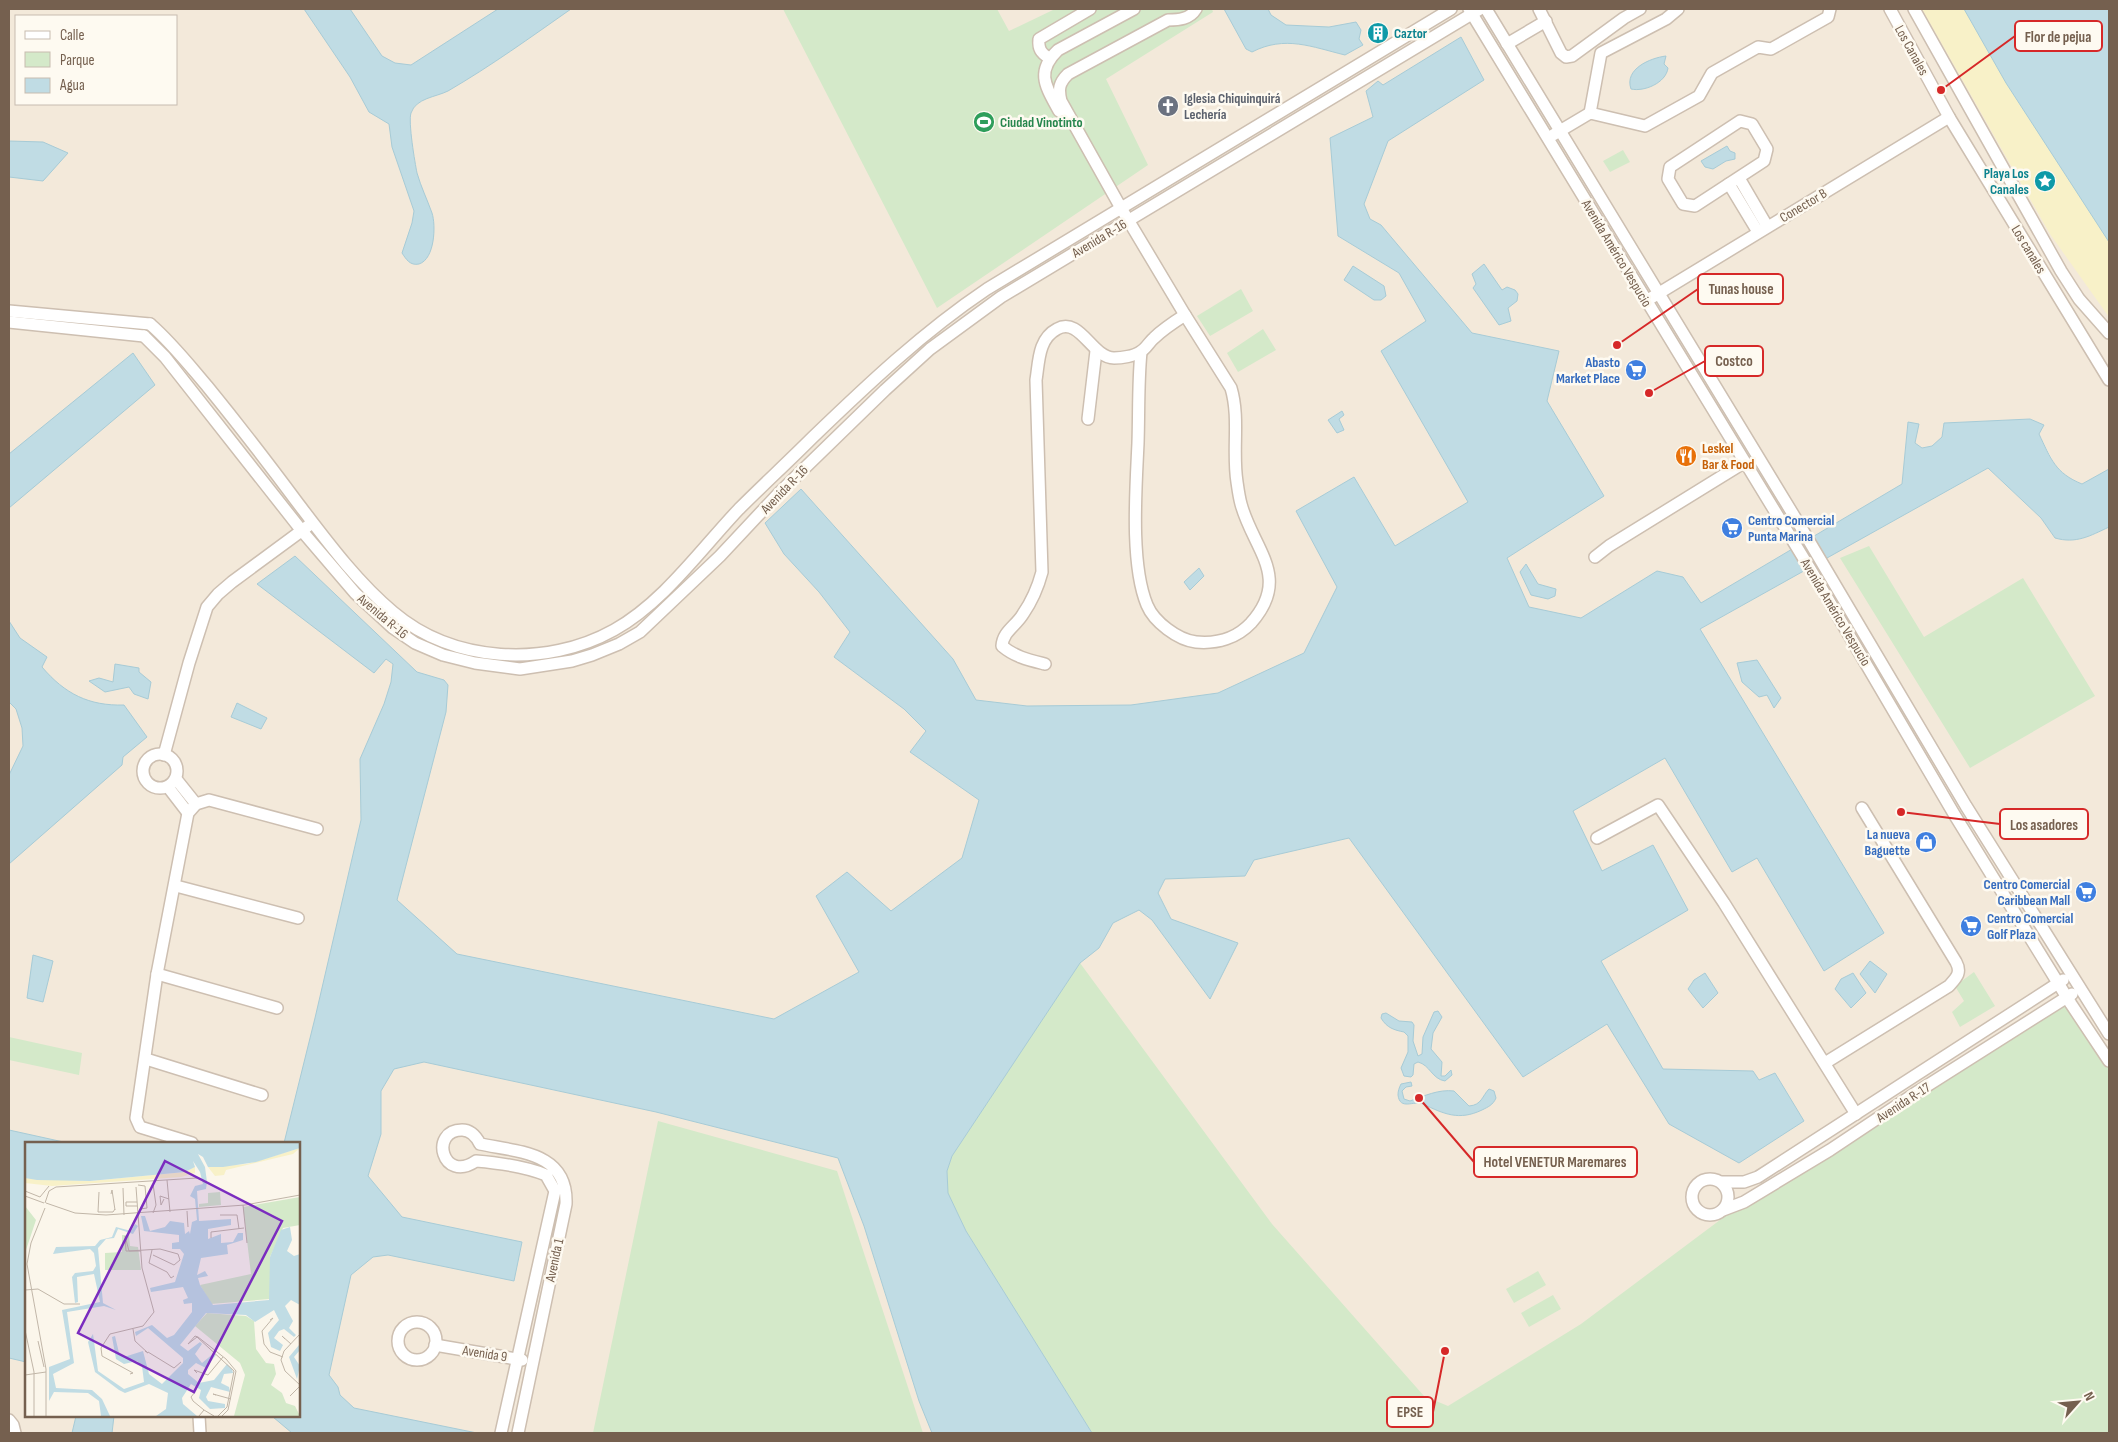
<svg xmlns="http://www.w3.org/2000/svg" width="2118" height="1442" font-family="'Sofia Sans Condensed',sans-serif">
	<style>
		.residential { fill: #f3e9da; fill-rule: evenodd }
		.green { fill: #d4e9c9 }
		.sand { fill: #f8f1c8 }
		.water { fill: #c0dce4; stroke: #a7cbd6 }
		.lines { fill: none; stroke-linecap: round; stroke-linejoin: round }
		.street-casing { stroke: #cdbfb1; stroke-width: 14 }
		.street { stroke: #fff; stroke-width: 11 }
		.labels { text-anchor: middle; stroke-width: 5; stroke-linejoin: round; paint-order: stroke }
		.culture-label { font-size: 14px; font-weight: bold; fill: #0d838f; stroke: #fefaf1; text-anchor: start }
		.street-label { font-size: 14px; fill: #75604f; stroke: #fefaf1 }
		.worship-label { font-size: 14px; font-weight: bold; fill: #5b616d; stroke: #fefaf1; text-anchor: start }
		.leisure-label { font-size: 14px; font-weight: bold; fill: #27864d; stroke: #fefaf1; text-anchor: start }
		.shop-label { font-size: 14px; font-weight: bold; fill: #366cbe; stroke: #fefaf1; text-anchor: end }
		.food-label { font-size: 14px; font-weight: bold; fill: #c56008; stroke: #fefaf1; text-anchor: start }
		.inset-road { fill: none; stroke: #c1b6a8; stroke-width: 1 }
		.view { fill: #7b2cbf; fill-opacity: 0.15; stroke: #7b2cbf; stroke-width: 2.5 }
		.inset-edge { fill: none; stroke: #75604f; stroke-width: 2.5 }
		.leader { fill: none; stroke: #d62828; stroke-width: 2 }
		.callout-dot { fill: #d62828; stroke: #fefaf1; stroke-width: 2 }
		.callout { fill: #fefaf1; stroke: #d62828; stroke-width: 2 }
		.callout-label { font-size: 15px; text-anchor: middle; font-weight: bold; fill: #75604f }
	</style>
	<rect width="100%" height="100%" fill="#fbf6eb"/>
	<!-- residential -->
	<path class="residential" d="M9 9H1964L2006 83 2109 242V469L2082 484 2068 478 2055 465 2039 434 2044 425 2030 419 1944 423 1943 437 1932 446 1922 448 1915 444 1908 422 1902 484 1840 549 1988 468 2041 518 2055 538 2093 535 2109 527V1433H9ZM16 16H176V104H16ZM26 1143H299V1416H26Z"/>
	<!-- green -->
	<g class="green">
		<path d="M783 9H997L1009 31 1055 9H1212L1213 12 1106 79 1148 165 937 308Z"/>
		<path d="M1623 150 1630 162 1610 172 1603 161Z"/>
		<path d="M1241 289 1253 311 1210 336 1197 316Z"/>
		<path d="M1263 329 1276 350 1238 372 1227 353Z"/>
		<path d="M1869 546 1924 637 2023 578 2095 696 1970 768 1840 558Z"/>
		<path d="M1080 963 1272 1224 1424 1396 1448 1406 1581 1324 1728 1214 2067 997 2109 1061V1433H1092L966 1231 948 1193 947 1171 952 1156Z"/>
		<path d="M1974 972 1995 1006 1960 1027 1952 1012 1964 1001 1955 986Z"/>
		<path d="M9 1037 82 1053 79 1075 9 1060Z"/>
		<path d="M658 1121 837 1171 923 1433H593Z"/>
		<path d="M1538 1271 1546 1285 1514 1303 1506 1289Z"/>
		<path d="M1553 1295 1561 1309 1529 1327 1521 1313Z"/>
	</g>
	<!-- sand -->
	<path class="sand" d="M1922 9H1964L2006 83 2109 242V317L2050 234Z"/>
	<!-- water -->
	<g class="water">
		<path d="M304 9H350L382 56 395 63 411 65 498 9H571C531 37 491 66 448 91 436 97 416 98 411 113 408 122 415 163 417 173 421 187 427 199 432 213 436 225 435 259 419 264 410 266 406 259 402 253L412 223 414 211 392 147 389 124 369 112 350 77Z"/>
		<path d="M1224 9H1268L1271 15 1286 25 1329 27 1356 22 1361 30 1359 39 1363 45 1345 55C1312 47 1285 35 1252 52L1246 49Z"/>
		<path d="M1964 9H2109V242L2006 83Z"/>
		<path d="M1461 37 1484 80 1388 141 1364 204 1370 219 1381 225 1472 333 1559 351 1547 401 1604 496 1507 558 1529 607 1581 618 1657 571 1683 577 1701 603 1902 484 1908 422 1919 424 1915 443 1922 448 1932 446 1942 437 1944 423 2030 419 2044 425 2039 434C2051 459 2055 473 2082 484L2109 469V527C2090 536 2076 544 2055 538L2041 518 1988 468 1700 629 1884 933 1824 971 1757 858 1732 872 1665 758 1573 811 1602 871 1653 845 1688 910 1601 961 1663 1069 1753 1071 1759 1080 1775 1073 1804 1121 1739 1163 1669 1124 1607 1024 1523 1077 1349 838 1254 860 1245 876 1165 879 1158 893 1171 919 1238 943 1210 999 1152 920 1139 910 1113 923 1099 948 1080 963 952 1156 947 1171 948 1193 966 1231 1092 1433H932L919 1401 864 1226 838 1158 656 1112 424 1062 394 1069 381 1091V1134L368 1176 402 1217 522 1242 514 1281 388 1255 373 1257 351 1275 329 1375 338 1387 340 1395 354 1408 477 1433H292L273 1417 299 1416V1143H284L315 1018 361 820 360 759 384 704 391 682 393 664 386 659 374 673 257 584 295 556 417 672 444 680 448 685 446 712 397 900 457 954 774 1019 859 972 816 896 847 872 891 911 962 858 979 800 910 752 926 731 904 709 834 657 850 632 819 592 784 554 765 523 801 489 953 659 976 700 1027 706 1131 705 1218 693 1304 653 1337 587 1296 511 1354 477 1395 546 1468 502 1381 351 1426 321 1399 273 1338 236 1330 138 1373 117 1366 91 1378 81 1383 85Z"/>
		<path d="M1666 56 1664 64 1668 68C1666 83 1644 92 1631 89 1624 69 1650 58 1666 56Z"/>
		<path d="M9 141 43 142 68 153 43 181 9 177Z"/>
		<path d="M1727 146 1730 151 1735 153V159L1726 161 1713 169 1705 167 1701 161Z"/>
		<path d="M1484 264 1502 290 1507 287 1515 290 1518 294 1517 301 1508 308 1511 321 1499 325 1473 288 1476 284 1472 274Z"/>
		<path d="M1353 266 1384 286 1386 296 1381 300H1374L1344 280Z"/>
		<path d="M133 353 155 385 9 508V454Z"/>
		<path d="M1342 411 1344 415 1339 419 1344 430 1337 433 1328 420Z"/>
		<path d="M1526 564 1538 584 1556 589 1555 596 1548 599 1531 595 1520 572Z"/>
		<path d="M1199 568 1204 576 1190 590 1184 582Z"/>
		<path d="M9 621 20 638 47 657 42 667C65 694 89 706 124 705L147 737 123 757 122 765 9 864V775L23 746 22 728 16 709 9 702Z"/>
		<path d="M1757 660 1781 698 1774 708 1767 695 1759 697 1742 682 1737 663Z"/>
		<path d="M115 664 139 668V672L151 682 148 699 134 694 129 687 105 692 89 681 99 678 113 682Z"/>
		<path d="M237 703 267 718 261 729 231 717Z"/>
		<path d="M33 955 53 961 43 1002 27 998Z"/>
		<path d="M1870 961 1887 974 1875 993 1860 974Z"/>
		<path d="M1705 973 1718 993 1703 1008 1688 989 1694 980Z"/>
		<path d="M1853 973 1866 993 1851 1008 1835 989 1841 979Z"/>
		<path d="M1438 1011 1442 1017 1433 1033 1431 1049 1442 1062 1441 1076H1445L1451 1070 1452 1075 1445 1081C1432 1079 1430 1065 1418 1062L1414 1064 1413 1075 1411 1077 1404 1076 1401 1068 1408 1052V1036L1404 1032C1394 1030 1387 1028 1381 1018L1382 1014 1386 1013 1399 1021 1412 1022 1414 1025 1413 1041 1418 1056 1422 1054 1423 1037 1434 1012Z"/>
		<path d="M1411 1082 1412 1086 1406 1087 1402 1091 1404 1099 1410 1101C1424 1096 1439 1089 1454 1091L1469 1106C1482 1105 1482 1096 1489 1089L1494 1091 1496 1098C1493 1105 1488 1107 1482 1110 1459 1121 1444 1114 1423 1104 1414 1100 1400 1111 1398 1095 1398 1091 1399 1088 1401 1084Z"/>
		<path d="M9 1130 68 1143H26V1362L9 1358Z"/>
		<path d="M76 1416H114L112 1433H72Z"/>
	</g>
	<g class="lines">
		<!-- street casing -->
		<g class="street-casing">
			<g id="street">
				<path d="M1469 9 1815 577 1954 814 2071 1004 2109 1061"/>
				<path d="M1486 9 1802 529 1966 806 2109 1034"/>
				<path d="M1539 9 1561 53 1566 57 1572 56 1624 18 1640 9"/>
				<path d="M1890 9 1949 117 2109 380"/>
				<path d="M1914 9 2061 271 2079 299 2109 333"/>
				<path d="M1507 44 1546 21"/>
				<path d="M1049 58C1041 53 1038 49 1039 39L1090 9"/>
				<path d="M1059 111C1046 87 1035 72 1058 50L1134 9"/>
				<path d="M1590 113 1601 53 1666 19 1678 9"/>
				<path d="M1740 121 1752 124 1767 149 1764 161 1695 206 1683 204 1668 179 1670 167Z"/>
				<path d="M1553 135 1590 113 1645 126 1699 96 1712 73 1758 47 1771 49 1828 17 1830 9"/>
				<path d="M1739 178 1767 226"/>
				<path d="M1729 184 1758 232"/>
				<path d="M1651 298 1949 117"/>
				<path d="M9 311 150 324"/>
				<path d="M9 322 144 336"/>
				<path d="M150 324C172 343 189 365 207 386 238 424 268 463 297 502 326 540 356 581 393 612 453 663 546 668 614 630 663 603 701 549 739 509 763 485 788 462 812 438 867 385 923 332 987 289L1451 9"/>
				<path d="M144 336 165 357 302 531 355 593 393 628 415 643 443 655 475 663 520 669 572 661 592 655 619 644 640 632 720 556 779 493 885 390 930 349 1001 297 1480 9"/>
				<path d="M1141 352C1138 382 1139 413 1138 443 1136 488 1130 564 1147 605 1154 622 1178 640 1196 642 1217 644 1237 638 1251 623 1292 577 1253 549 1241 504 1239 497 1238 489 1237 482 1232 451 1240 418 1231 388L1185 315 1121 208 1061 101C1058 89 1059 83 1068 74L1168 20C1179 20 1190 19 1196 9"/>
				<path d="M1088 419 1096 351"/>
				<path d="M1595 557 1609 546 1745 462"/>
				<path d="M1045 664C1029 660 1015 657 1002 646 1003 631 1016 626 1023 614 1032 601 1038 587 1042 572L1036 380C1039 362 1038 339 1057 329 1080 316 1092 358 1114 358 1122 358 1134 356 1140 352 1146 349 1149 342 1154 338 1163 329 1174 322 1185 315"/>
				<circle cx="160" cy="771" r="17"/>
				<path d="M164 755 189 663 207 607 218 594 232 582 308 526"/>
				<path d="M176 779 196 804"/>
				<path d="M168 787 188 813"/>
				<path d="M1597 838 1658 805 1724 903 1856 1114"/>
				<path d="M176 886 298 918"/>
				<path d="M157 974 277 1008"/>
				<path d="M146 1059 262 1095"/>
				<path d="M1825 1063 1949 986C1956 978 1962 973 1956 962L1862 808"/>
				<path d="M192 1143 140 1127 136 1118 157 974 188 813 196 804 209 800 317 829"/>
				<circle cx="1710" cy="1197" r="18"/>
				<path d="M1722 1182H1744L1758 1177 2063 980"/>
				<path d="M1723 1210 1744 1202 1830 1150 1914 1094 2072 994"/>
				<circle cx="417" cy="1341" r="19"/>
				<path d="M435 1345 522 1360"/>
				<path d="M199 1416 200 1433"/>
				<path d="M9 1420 13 1425 15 1433"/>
				<path d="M501 1433 555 1191 546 1175C524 1166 500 1163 476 1161 442 1184 429 1130 462 1130 471 1130 476 1136 480 1144 519 1152 568 1152 566 1204L518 1433"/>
			</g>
		</g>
		<!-- street -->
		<use href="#street" class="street"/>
	</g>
	<!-- icons -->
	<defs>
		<g id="building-disc" transform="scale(1.125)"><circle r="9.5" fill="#0f9aa8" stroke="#fefaf1"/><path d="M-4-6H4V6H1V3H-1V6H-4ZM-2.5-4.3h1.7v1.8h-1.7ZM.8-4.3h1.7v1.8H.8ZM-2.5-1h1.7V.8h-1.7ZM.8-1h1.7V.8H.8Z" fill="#fff"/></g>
		<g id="church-disc" transform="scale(1.125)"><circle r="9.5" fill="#6b7280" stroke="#fefaf1"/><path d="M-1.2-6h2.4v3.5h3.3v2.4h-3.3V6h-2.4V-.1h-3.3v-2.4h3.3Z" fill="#fff"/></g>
		<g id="stadium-disc" transform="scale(1.125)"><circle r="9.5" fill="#2e9e5b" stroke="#fefaf1"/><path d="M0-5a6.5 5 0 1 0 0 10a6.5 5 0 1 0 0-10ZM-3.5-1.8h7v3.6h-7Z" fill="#fff"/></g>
		<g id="sight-disc" transform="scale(1.125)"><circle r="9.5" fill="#0f9aa8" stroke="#fefaf1"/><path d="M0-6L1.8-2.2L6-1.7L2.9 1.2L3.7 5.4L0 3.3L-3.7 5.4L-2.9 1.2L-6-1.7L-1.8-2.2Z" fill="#fff"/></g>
		<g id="supermarket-disc" transform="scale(1.125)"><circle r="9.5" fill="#3f7fe0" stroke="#fefaf1"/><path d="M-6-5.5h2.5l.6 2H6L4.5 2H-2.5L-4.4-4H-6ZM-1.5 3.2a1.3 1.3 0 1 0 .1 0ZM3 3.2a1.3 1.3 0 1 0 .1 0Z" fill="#fff"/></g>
		<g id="restaurant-disc" transform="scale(1.125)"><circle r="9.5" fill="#e8710a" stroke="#fefaf1"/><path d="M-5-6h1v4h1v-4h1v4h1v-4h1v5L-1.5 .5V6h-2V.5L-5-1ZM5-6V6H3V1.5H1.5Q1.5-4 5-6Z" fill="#fff"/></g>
		<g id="shop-disc" transform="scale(1.125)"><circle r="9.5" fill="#3f7fe0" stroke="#fefaf1"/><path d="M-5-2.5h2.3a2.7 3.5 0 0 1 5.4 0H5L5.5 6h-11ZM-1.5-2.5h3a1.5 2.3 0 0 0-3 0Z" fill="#fff"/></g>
	</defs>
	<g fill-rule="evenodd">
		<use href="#building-disc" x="1378" y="33"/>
		<use href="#church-disc" x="1168" y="106"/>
		<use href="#stadium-disc" x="984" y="122"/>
		<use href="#sight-disc" x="2045" y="181"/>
		<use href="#supermarket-disc" x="1636" y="370"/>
		<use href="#restaurant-disc" x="1686" y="456"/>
		<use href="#supermarket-disc" x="1732" y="528"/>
		<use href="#shop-disc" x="1926" y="842"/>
		<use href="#supermarket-disc" x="2086" y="892"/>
		<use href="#supermarket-disc" x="1971" y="926"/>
	</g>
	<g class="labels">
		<!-- culture labels -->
		<g class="culture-label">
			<text x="1394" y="38">Caztor</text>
			<text x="2029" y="178" text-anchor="end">Playa Los<tspan x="2029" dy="16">Canales</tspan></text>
		</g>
		<!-- street labels -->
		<g class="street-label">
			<text transform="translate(1912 50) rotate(61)" y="5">Los Canales</text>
			<text transform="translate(1803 205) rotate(-31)" y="5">Conector B</text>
			<text transform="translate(1099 238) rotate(-31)" y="5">Avenida R-16</text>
			<text transform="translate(2029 249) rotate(59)" y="5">Los canales</text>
			<text transform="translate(1617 253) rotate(59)" y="5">Avenida Américo Vespucio</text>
			<text transform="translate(784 489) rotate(-46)" y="5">Avenida R-16</text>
			<text transform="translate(1836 612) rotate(59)" y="5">Avenida Américo Vespucio</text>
			<text transform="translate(383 616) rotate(40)" y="5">Avenida R-16</text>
			<text transform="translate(1903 1102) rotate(-33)" y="5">Avenida R-17</text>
			<text transform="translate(554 1260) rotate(-78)" y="5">Avenida 1</text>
			<text transform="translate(485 1353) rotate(9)" y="5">Avenida 9</text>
		</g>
		<!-- worship labels -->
		<g class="worship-label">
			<text x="1184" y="103">Iglesia Chiquinquirá<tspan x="1184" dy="16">Lechería</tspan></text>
		</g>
		<!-- leisure labels -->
		<g class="leisure-label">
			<text x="1000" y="127">Ciudad Vinotinto</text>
		</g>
		<!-- shop labels -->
		<g class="shop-label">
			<text x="1620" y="367">Abasto<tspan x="1620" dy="16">Market Place</tspan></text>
			<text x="1748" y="525" text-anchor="start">Centro Comercial<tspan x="1748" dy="16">Punta Marina</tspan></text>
			<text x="1910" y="839">La nueva<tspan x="1910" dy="16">Baguette</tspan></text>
			<text x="2070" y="889">Centro Comercial<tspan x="2070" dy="16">Caribbean Mall</tspan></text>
			<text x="1987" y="923" text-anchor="start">Centro Comercial<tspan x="1987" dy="16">Golf Plaza</tspan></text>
		</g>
		<!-- food labels -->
		<g class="food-label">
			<text x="1702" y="453">Leskel<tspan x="1702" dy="16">Bar &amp; Food</tspan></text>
		</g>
	</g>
	<!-- overview -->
	<g transform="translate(25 1142)">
		<rect width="275" height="275" fill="#fbf6eb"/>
		<path d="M195 50 196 63 174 65V62L183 61V51ZM275 55V83L258 86 245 115V157L186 162 175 143 226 132 218 65ZM0 64 11 78 0 111ZM97 93H104L105 104 113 105 116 128H80V111L97 110ZM182 171 221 174 229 179 231 207 241 221 249 222 251 232 246 243 257 251 261 261 270 264 275 274H209L220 233 215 221 170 184Z" fill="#d4e9c9"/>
		<path d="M275 6 268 12 201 28 199 33 190 34 183 25 222 22ZM170 25V31L156 35 27 44 0 41V36L65 39 160 30Z" fill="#f8f1c8"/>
		<path d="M0 1H275V6L231 20 198 25H183L178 15 173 12 180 25 182 40 181 47 172 49 174 79 206 77V83L183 87V97L196 92V101L208 100 213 91H218V98L202 103 203 112 176 116 172 133 180 129 183 134 173 136 175 143 188 163 244 158 245 115 256 88 265 85 267 98 262 109 269 114 275 112V163L266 158 260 164 268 179 264 186 271 193 269 195 259 187 254 189 249 196 258 203 255 209 246 205 243 191 254 178 249 168 230 180 221 173 181 171 155 203 163 209 175 200 177 202 170 212 177 221 189 211 191 213 181 226 171 221 163 228V232L174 241 189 238 202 222 207 227 208 231 199 232 196 241 204 245 205 250 186 245 181 255 183 259 200 262V266L185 267 174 256 176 248 166 242 157 256 158 262 172 274H131L141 267 143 251 124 242 100 251 94 248 70 230 63 200 68 192 73 229 99 247 119 240 117 224 112 219 99 222 91 217 87 195 90 194 94 211 99 215 118 209 124 232 137 242 158 221V216L123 186 111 194 110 190 127 183 142 196 149 193 167 170V161L159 162 158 158 163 156 158 145 126 150 125 146 150 140 159 112 155 107H147V101L154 100V93L119 89 116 74H120L125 89 140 85 145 79 159 81 160 92 164 89 165 92 167 80 172 78 170 57 165 54 170 44 178 42 175 30 168 19 170 25 160 30 65 39 12 38 0 36ZM110 82 113 84 108 92 93 87 89 96 81 97 73 106 78 161 91 168 79 164 42 170 49 221 28 232 31 246 67 248 77 257 85 274H76L74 259 63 251 29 250 24 259V225L45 217 37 168 75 160 69 132 52 135 53 160 50 161 47 135 50 131 68 129 71 124 69 111 65 107 28 112 31 105 70 104 75 98 87 95 91 85 106 89ZM274 197 275 208 269 215 275 224 272 237 264 215 274 203Z" fill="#c0dce4"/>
		<path class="inset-road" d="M142 38 145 70M113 43 120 44 122 66 115 67M98 46 99 73M0 49 15 55 24 44M74 50 73 70H88L90 67M86 52 87 48 90 68M0 54 19 61M139 57 136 63 135 54 144 57M112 60H101V64H112M20 61 24 49 31 45 172 36M21 61 50 71 81 73 220 63 275 53M218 63 222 101M20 66 6 101 2 122 21 227V274M162 69 163 85M128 71 131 63 128 42M195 73H212L214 87M186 96V90L219 86M127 108 124 121 142 130 146 136 149 134M116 109H101L100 94 104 109 135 107 153 112 155 118 149 123 128 113M0 148 13 147 39 162H55M245 178 248 176 237 189 239 202 245 210 258 215M108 187 110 199 123 211 120 209M0 188 9 230V274M85 192 118 184 129 170 117 126 111 45M85 192 76 206 77 214 108 231 105 232M275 192 259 209 256 218 260 229 275 243M260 197 257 194 266 202M13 199 19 225M123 210 149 226 156 220M172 231 169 228 183 233 198 215M0 233 21 230M167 250H170L166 255 168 259 179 268M267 252 265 254 275 244M191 253 188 252 206 257M174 274 179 268 189 274M193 274 202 265 209 229 172 195 163 202 170 194 173 195 201 217 211 229 203 268 197 274"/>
		<path class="view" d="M140 19 257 79 169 250 53 191Z"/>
		<rect width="275" height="275" class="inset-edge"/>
	</g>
	<!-- callouts -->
	<path class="leader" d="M1941 90L2015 36M1617 345L1698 289M1649 393L1705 361M1901 812L2000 824M1419 1098L1474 1162M1445 1351L1433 1412"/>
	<g class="callout-dot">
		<circle cx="1941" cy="90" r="5"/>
		<circle cx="1617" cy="345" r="5"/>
		<circle cx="1649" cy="393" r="5"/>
		<circle cx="1901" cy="812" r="5"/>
		<circle cx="1419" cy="1098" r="5"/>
		<circle cx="1445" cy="1351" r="5"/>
	</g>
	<g class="callout">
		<rect x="2015" y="21" width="87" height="30" rx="5"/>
		<rect x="1698" y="274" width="85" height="30" rx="5"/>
		<rect x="1705" y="346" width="58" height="30" rx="5"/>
		<rect x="2000" y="809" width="88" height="30" rx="5"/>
		<rect x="1474" y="1147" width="163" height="30" rx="5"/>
		<rect x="1387" y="1397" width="46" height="30" rx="5"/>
	</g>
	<g class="callout-label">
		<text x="2058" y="42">Flor de pejua</text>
		<text x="1741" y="294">Tunas house</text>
		<text x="1734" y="366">Costco</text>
		<text x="2044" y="830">Los asadores</text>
		<text x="1555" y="1167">Hotel VENETUR Maremares</text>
		<text x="1410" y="1417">EPSE</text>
	</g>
	<!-- border -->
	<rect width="2118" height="1442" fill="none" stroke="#75604f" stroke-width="20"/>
	<!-- legend -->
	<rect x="15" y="15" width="162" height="90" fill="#fefaf1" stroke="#c7bcb0"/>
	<rect x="25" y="31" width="25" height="8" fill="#ffffff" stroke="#c7bcb0"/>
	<text x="60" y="40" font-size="15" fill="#75604f">Calle</text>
	<rect x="25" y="52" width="25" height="15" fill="#d4e9c9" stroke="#c7bcb0"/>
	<text x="60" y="65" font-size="15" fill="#75604f">Parque</text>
	<rect x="25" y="78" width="25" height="15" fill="#c0dce4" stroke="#c7bcb0"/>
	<text x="60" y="90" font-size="15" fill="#75604f">Agua</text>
	<!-- north arrow -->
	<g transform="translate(2078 1402) rotate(63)" stroke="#fefaf1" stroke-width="4" paint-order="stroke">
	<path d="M0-4L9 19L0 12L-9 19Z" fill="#75604f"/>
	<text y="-8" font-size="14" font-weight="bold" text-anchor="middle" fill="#75604f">N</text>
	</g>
</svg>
